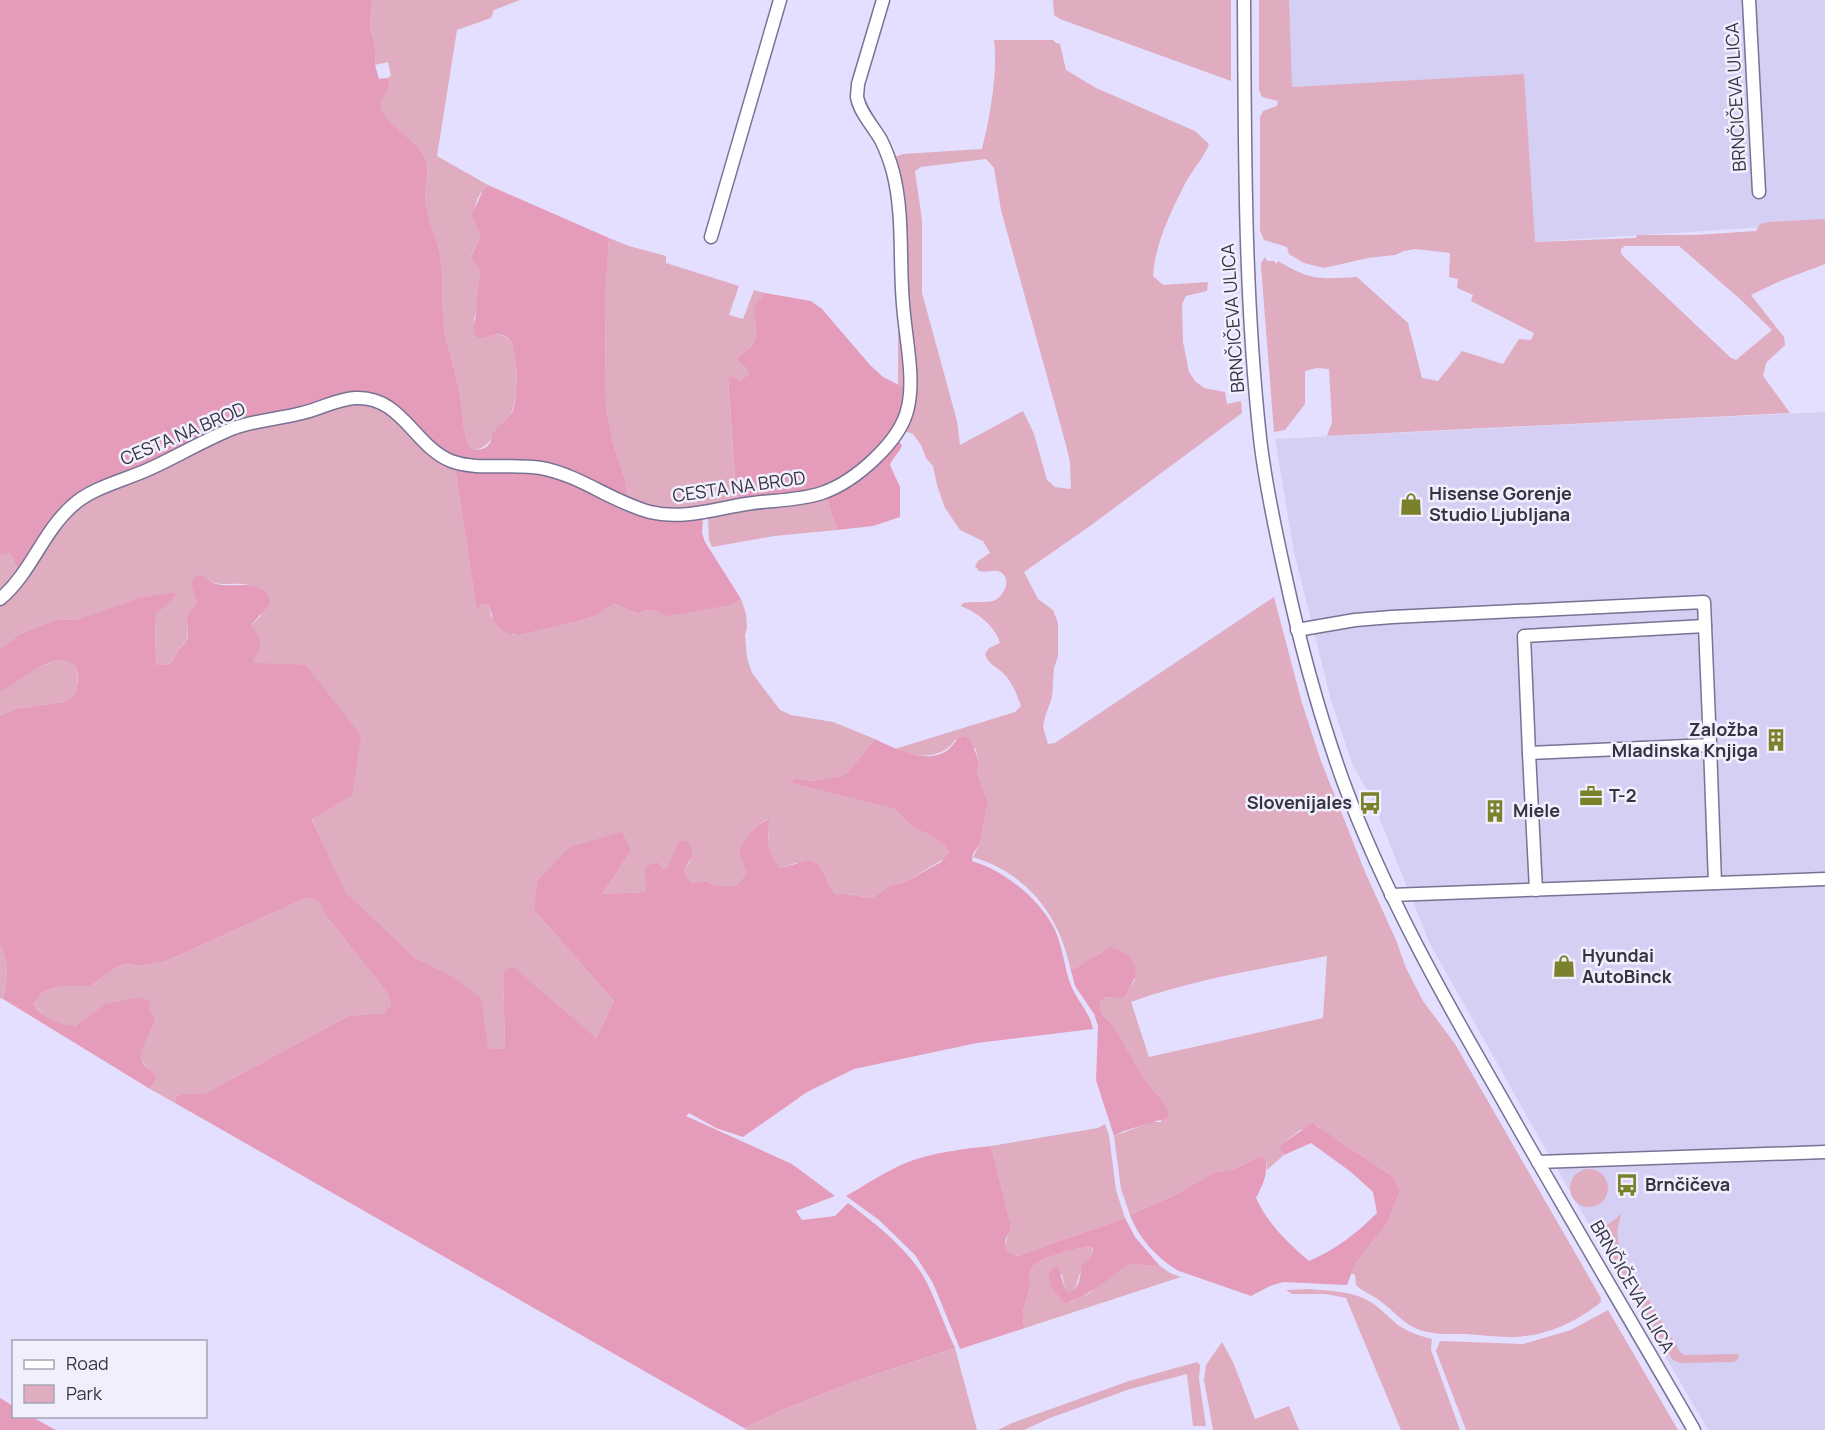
<svg xmlns="http://www.w3.org/2000/svg" width="1825" height="1430" font-family="Manrope,sans-serif">
	<style>
		.built { fill: #d5cff3 }
		.green { fill: #dfacc0; fill-rule: evenodd }
		.forest { fill: #e59cbb }
		.lines { fill: none; stroke-linecap: round; stroke-linejoin: round }
		.minor-casing { stroke: #787294; stroke-width: 15 }
		.minor { stroke: #fff; stroke-width: 12 }
		.labels { text-anchor: middle; stroke-width: 5; stroke-linejoin: round; paint-order: stroke }
		.street-label { font-size: 18px; fill: #353342; stroke: #f1effe }
		.poi-label { font-size: 18px; font-weight: bold; fill: #353342; stroke: #f1effe; text-anchor: start }
	</style>
	<rect width="100%" height="100%" fill="#e4dffe"/>
	<!-- built -->
	<g class="built">
		<path d="M1280 0H1825V223L1534 242 1524 75 1292 87Z"/>
		<path d="M1825 412V1430H1708L1546 1150 1429 942 1371 797 1352 764 1331 700 1294 552 1275 439Z"/>
	</g>
	<!-- green -->
	<g class="green">
		<path d="M372 0H520L494 10 491 18 457 30 437 156 488 185C472 199 472 217 480 236L471 256 480 271 478 301 474 320 484 338C502 330 513 337 516 356 516 373 518 404 509 417 505 422 500 426 496 432 488 443 487 448 472 450 462 435 464 420 461 402 458 377 448 353 444 327 441 303 445 279 440 254 437 238 429 222 426 206 423 191 430 176 426 161 420 138 376 123 382 101 384 96 388 90 390 85L387 78 391 76 388 62 375 65 376 50 370 27Z"/>
		<path d="M1053 0H1231V81L1060 19 1054 15Z"/>
		<path d="M1259 0H1289L1292 87 1524 74 1535 242 1636 238 1637 235H1696L1756 231 1760 224 1769 222 1825 219V264L1780 281 1751 295 1784 337 1785 345 1766 363 1763 376 1790 413 1327 436 1332 422 1329 369 1317 368 1305 371V404L1285 430 1274 432 1261 266V263L1265 257 1267 261H1274L1276 264 1278 261C1311 281 1320 279 1357 277L1408 323 1422 378 1438 381 1462 351 1503 364 1519 339 1531 340 1534 333 1471 301 1473 295 1457 288 1458 279 1449 277 1450 253 1415 249 1404 251 1395 255 1368 258 1324 268 1304 263 1289 254 1287 247 1264 240 1260 231V117L1263 111 1277 106 1278 101 1262 97 1259 90ZM1625 246H1679L1740 299 1772 330 1736 360 1731 358 1625 258 1621 253V249Z"/>
		<path d="M994 40H1053L1056 43 1060 44 1066 70 1096 88 1195 131 1209 144C1204 157 1194 168 1187 180 1172 209 1155 243 1153 276L1163 285 1208 282 1207 291 1186 296 1182 304 1183 342 1189 372 1195 381 1204 388 1225 392 1227 404 1241 401 1242 413 1090 526 1024 572 1038 599 1053 610 1058 623V656L1054 668 1052 697 1045 717 1043 727 1048 744 1055 743 1274 597 1302 703 1321 761 1365 872 1396 940 1406 968 1423 1001 1455 1044 1601 1298V1302C1577 1322 1544 1337 1512 1337 1497 1337 1481 1335 1466 1334 1450 1334 1435 1335 1420 1330 1403 1324 1393 1310 1379 1300 1372 1295 1362 1291 1356 1285L1355 1275 1351 1273 1355 1264 1388 1222 1400 1191 1394 1177 1338 1140 1324 1133 1318 1126 1300 1130 1279 1146 1284 1155 1267 1170 1266 1158 1260 1156 1235 1169 1213 1173 1179 1193 1130 1215 1121 1189 1114 1136 1152 1122H1161L1162 1100 1145 1080 1113 1025 1101 1013 1100 1001 1105 997 1123 999 1135 980 1101 952 1095 957 1074 969 1070 967C1058 913 1027 874 973 857L980 843 988 802 977 773 979 761 975 748 955 740C942 760 915 758 895 749L1015 712 1021 706C1017 695 1013 684 1005 675 998 667 988 665 985 654L989 648 1000 643C995 626 978 613 961 606L963 603C973 601 984 603 993 601 1003 598 1012 581 1002 573 997 568 986 573 979 571L975 566 978 561 990 553 983 541 960 530 945 508 937 485 933 466 926 458 921 445 913 434 905 431 914 410V397L908 285 906 209 895 157 903 154 982 149C990 118 998 72 994 40ZM986 159 994 168 1001 210 1066 445 1070 462 1071 489 1055 487 1047 480 1034 434 1023 411 960 445 957 421 922 293V220L915 171 921 167ZM1327 956 1323 1018 1149 1057 1131 1002C1194 979 1261 969 1327 956Z"/>
		<path d="M609 238 629 246 666 256V263L739 286 729 315 743 319 754 290 765 293C747 313 763 337 751 350 748 353 741 355 737 357L738 361 746 368 749 374 739 381 728 379 736 492 741 500 689 510 659 509 629 500 625 480 613 443 606 407 605 302Z"/>
		<path d="M898 304 905 388 898 386Z"/>
		<path d="M354 402 382 407 455 468 477 610 481 604 489 605 491 616 513 635H520C545 629 571 624 595 616 602 613 606 607 615 604L638 614C649 608 655 609 665 615L733 605 741 599 746 614 747 628 745 635 747 658 752 673 780 710 791 715 833 722 875 739 848 772 841 776 813 781 796 778 794 784 894 809 914 828 932 836 946 847 949 853 947 857 905 882 890 885 872 898 842 893 837 895 833 892 820 866 796 863 780 868C762 847 771 843 768 819 752 826 747 836 740 852L747 873 738 886H717L705 881 700 883H692L684 872 690 861 680 841 668 866 663 869 647 892 602 894 631 851 534 910 614 1001 596 1038 503 973 505 1049 488 1048 452 976 414 957 344 892 312 818 352 796 251 663V625L261 616 262 589C256 587 248 584 242 584 224 583 217 588 201 575L197 602 186 617C192 651 180 638 173 661L167 665 156 666 155 614 177 595 77 620 58 619 20 634 0 649V606L14 594 30 576 59 525 90 498 113 490 247 426 293 421Z"/>
		<path d="M826 496 837 530 774 536 712 547 709 540 708 517 750 508Z"/>
		<path d="M5 553H10L19 572 0 591V555Z"/>
		<path d="M61 658C79 662 80 678 75 694L65 702 20 708 0 715V691L38 668Z"/>
		<path d="M311 898 320 903 323 912 388 994 391 1004 384 1013 348 1016 204 1094H179L176 1097 175 1103 150 1089 157 1078C154 1071 148 1070 144 1064 136 1053 151 1032 156 1020L151 1013 150 1007C129 1012 78 1031 59 1025 49 1022 40 1011 33 1004L43 992 58 987 90 986 117 967 127 964 140 966 166 961 304 899Z"/>
		<path d="M0 946C10 960 7 983 3 999L0 998Z"/>
		<path d="M1105 1124 1109 1135 1116 1190 1125 1218 1017 1256 1005 1251C1005 1239 1010 1233 1010 1222L991 1146 1098 1128Z"/>
		<circle cx="1589" cy="1188" r="19"/>
		<path d="M1621 1214 1617 1231 1618 1241 1625 1260 1680 1352 1685 1355 1739 1354 1738 1359 1734 1362 1679 1363 1672 1359 1600 1234V1229L1605 1227Z"/>
		<path d="M1088 1246 1092 1248 1093 1254 1080 1273 1075 1289 1069 1292 1065 1289 1062 1274 1050 1287 1061 1298 1071 1302 1090 1293 1098 1285 1129 1264 1152 1266 1159 1265 1170 1273 1181 1277 1025 1328C1020 1314 1025 1305 1029 1291 1032 1284 1027 1275 1032 1268 1038 1257 1075 1250 1088 1246Z"/>
		<path d="M1310 1289C1329 1291 1348 1291 1365 1299 1378 1305 1387 1316 1398 1325 1408 1332 1420 1336 1432 1339L1431 1350 1460 1430H1401L1346 1298 1326 1294H1292L1286 1290Z"/>
		<path d="M1608 1310 1678 1430H1466L1436 1351 1440 1341 1523 1344 1571 1330Z"/>
		<path d="M1222 1342 1233 1362 1255 1419 1289 1406 1299 1430H1213L1204 1380 1206 1365Z"/>
		<path d="M955 1348 977 1430H747L744 1428 787 1408 859 1380Z"/>
		<path d="M1197 1362 1200 1365 1199 1379 1206 1426H1193L1187 1374 1130 1389 1050 1418 1024 1430H998L1012 1423 1129 1381Z"/>
	</g>
	<!-- forest -->
	<g class="forest">
		<path d="M0 0H372L370 27 376 50 375 65 379 79 387 78 390 85C388 90 384 96 382 101 376 123 420 138 426 161 430 176 423 191 426 206 429 222 437 238 440 254 445 279 441 303 444 327 448 352 458 377 461 402 464 420 462 435 472 450 478 449 486 450 489 444 492 441 491 435 494 432 501 422 511 419 514 407 517 393 519 348 509 339 498 329 490 339 478 338L474 332 480 271 471 257 480 236 472 215 483 190 488 185 609 238 605 303 606 407 613 443 625 480 629 500 510 461 461 460 437 448 399 408 384 399 351 392 294 409 87 490 19 572 10 553 0 555Z"/>
		<path d="M765 293 811 301 822 309 870 365 883 377 905 388 904 410 892 434 852 473 816 490 741 500 736 492 728 378 732 376 739 381 749 374 746 368 738 361 737 357C765 343 754 331 754 307Z"/>
		<path d="M897 440 902 445C901 451 893 457 890 465L900 487V517L873 526 837 530 826 496Z"/>
		<path d="M455 468 537 472 569 482 608 502 659 519 703 518 702 533 705 542 741 599 733 605 665 616C655 609 649 608 638 614L615 604C606 607 602 613 595 616 571 624 545 629 520 635 501 635 493 623 489 605L481 604 477 611Z"/>
		<path d="M201 575C208 580 213 584 222 585 240 587 266 578 270 604L251 625C264 642 262 646 252 663L306 665 361 736 352 796 312 819 345 892 414 957 452 976 481 998 488 1048 505 1049 503 973 512 966 596 1038 614 1001 534 910 538 880 570 847 622 832 631 851 602 894 646 892 645 867 657 862 663 869 668 866 679 841H686L692 848V855L684 872 692 883H700L705 881 717 886H737L747 873 739 852C747 836 752 826 769 819 769 841 764 849 780 868L810 860 820 866 833 892 837 895 841 893 872 898 890 885 905 882 941 862 949 853 946 847 932 836 914 828 894 809 794 784 792 781 796 778 813 781 841 776 848 772 875 739C895 749 929 766 949 749 955 743 955 740 964 736L970 739 979 761 977 773 988 802 980 843 973 854 972 861C1003 870 1037 897 1053 926 1063 945 1064 969 1072 988 1079 1003 1090 1013 1093 1029L977 1043 854 1069 807 1092 743 1137 716 1128 689 1113 686 1116 792 1164 835 1196 796 1211 802 1220 835 1216 848 1203C874 1222 909 1250 925 1279 936 1300 944 1325 955 1348L859 1380 787 1408 744 1428 175 1103 176 1097 180 1094H204L348 1016 384 1013 391 1004 388 994 323 912 320 903 311 898 304 899 166 961 140 966 127 964 117 967 90 986 58 987 43 992 33 1004C46 1020 56 1024 76 1026L105 1004 142 997 149 1001 151 1013 156 1020C151 1032 136 1054 144 1065 149 1070 154 1071 157 1078L150 1089 3 999C7 983 10 960 0 946V715L20 708 65 702 75 694C78 683 81 671 71 663 55 649 17 685 0 691V649L20 634 58 619 77 620 140 598 171 593 177 595 155 615 156 665H167L173 661C180 638 193 651 186 617L197 602 191 584 195 577Z"/>
		<path d="M1110 947C1143 958 1140 974 1123 999L1106 997 1100 1001 1101 1013 1113 1025 1145 1080 1162 1100 1169 1113 1167 1118 1124 1131 1114 1136 1096 1080 1098 1026 1094 1014 1075 986 1070 967 1074 969Z"/>
		<path d="M1312 1123 1394 1177 1400 1191 1388 1222 1355 1264 1347 1285 1283 1282 1270 1286 1251 1296 1179 1271C1158 1259 1139 1239 1130 1215L1179 1193 1213 1173 1235 1169 1260 1156 1266 1158C1267 1177 1264 1182 1256 1198 1268 1224 1287 1242 1309 1261 1335 1250 1357 1233 1377 1213L1373 1192 1351 1172 1311 1143 1284 1155 1279 1146Z"/>
		<path d="M991 1146 1010 1222V1231L1005 1240 1006 1251 1017 1256 1125 1218 1135 1237 1159 1265 1152 1266 1129 1264C1111 1276 1085 1300 1065 1303L1050 1287 1049 1273 1054 1267H1058L1065 1289 1069 1292 1075 1289 1079 1282 1082 1265C1089 1260 1093 1257 1093 1248L1088 1246C1075 1250 1038 1257 1032 1268 1027 1275 1032 1284 1029 1291 1025 1305 1020 1314 1025 1328L960 1349 933 1283 915 1255 879 1220 846 1196C867 1184 886 1171 908 1162 935 1152 963 1149 991 1146Z"/>
		<path d="M0 1398 13 1406 14 1416 32 1417 56 1430H0Z"/>
	</g>
	<g class="lines">
		<!-- minor casing -->
		<g class="minor-casing">
			<g id="minor">
				<path d="M1244 0C1245 146 1244 292 1260 438 1265 483 1275 529 1285 574 1300 644 1319 714 1343 781 1384 892 1442 995 1501 1097 1564 1209 1630 1319 1694 1430"/>
				<path d="M1749 0 1759 192"/>
				<path d="M711 237 780 0"/>
				<path d="M0 599C31 573 42 533 72 506 91 488 122 481 147 470 176 457 204 440 234 428 256 420 280 419 302 413 320 409 337 399 355 398 401 395 415 447 451 461 478 471 512 463 541 468 580 475 612 502 650 512 683 520 714 509 746 504 771 500 798 501 822 493 854 482 901 442 908 407 915 377 905 335 903 304 899 259 904 215 893 172 890 161 886 150 881 140 873 126 860 113 857 97 857 94 858 87 858 84L883 0"/>
				<path d="M1297 630 1355 620 1392 617 1704 602 1710 745"/>
				<path d="M1529 753 1524 636 1705 626"/>
				<path d="M1536 890 1529 753 1710 745 1715 883"/>
				<path d="M1391 895 1825 879"/>
				<path d="M1538 1162 1825 1152"/>
			</g>
		</g>
		<!-- minor -->
		<use href="#minor" class="minor"/>
	</g>
	<!-- icons -->
	<defs>
		<g id="shop-bare" transform="scale(1.8)"><path d="M-5-2.5h2.3a2.7 3.5 0 0 1 5.4 0H5L5.5 6h-11ZM-1.5-2.5h3a1.5 2.3 0 0 0-3 0Z" fill="#7b802b" stroke="#f1effe" stroke-width="2.5" paint-order="stroke"/></g>
		<g id="building-bare" transform="scale(1.8)"><path d="M-4-6H4V6H1V3H-1V6H-4ZM-2.5-4.3h1.7v1.8h-1.7ZM.8-4.3h1.7v1.8H.8ZM-2.5-1h1.7V.8h-1.7ZM.8-1h1.7V.8H.8Z" fill="#7b802b" stroke="#f1effe" stroke-width="2.5" paint-order="stroke"/></g>
		<g id="office-bare" transform="scale(1.8)"><path d="M-6-3h4V-5.5h4V-3h4V5H-6ZM-1-4.5V-3h2v-1.5ZM-6 0V1H6V0Z" fill="#7b802b" stroke="#f1effe" stroke-width="2.5" paint-order="stroke"/></g>
		<g id="bus-bare" transform="scale(1.8)"><path d="M-5-6H5V4H4V6H2V4H-2V6H-4V4H-5ZM-3.5-4V0h7V-4ZM-3.5 1.2v1.5H-2V1.2ZM2 1.2v1.5H3.5V1.2Z" fill="#7b802b" stroke="#f1effe" stroke-width="2.5" paint-order="stroke"/></g>
	</defs>
	<g fill-rule="evenodd">
		<use href="#shop-bare" x="1411" y="504"/>
		<use href="#building-bare" x="1776" y="740"/>
		<use href="#office-bare" x="1591" y="796"/>
		<use href="#bus-bare" x="1370" y="803"/>
		<use href="#building-bare" x="1495" y="811"/>
		<use href="#shop-bare" x="1564" y="966"/>
		<use href="#bus-bare" x="1627" y="1185"/>
	</g>
	<g class="labels">
		<!-- street labels -->
		<g class="street-label">
			<text transform="translate(1736 97) rotate(-93)" y="6">BRNČIČEVA ULICA</text>
			<text transform="translate(1233 318) rotate(-94)" y="6">BRNČIČEVA ULICA</text>
			<text transform="translate(183 434) rotate(-23)" y="6">CESTA NA BROD</text>
			<text transform="translate(739 487) rotate(-8)" y="6">CESTA NA BROD</text>
			<text transform="translate(1632 1287) rotate(60)" y="6">BRNČIČEVA ULICA</text>
		</g>
		<!-- poi labels -->
		<g class="poi-label">
			<text x="1429" y="500">Hisense Gorenje<tspan x="1429" dy="21">Studio Ljubljana</tspan></text>
			<text x="1758" y="736" text-anchor="end">Založba<tspan x="1758" dy="21">Mladinska Knjiga</tspan></text>
			<text x="1609" y="802">T-2</text>
			<text x="1352" y="809" text-anchor="end">Slovenijales</text>
			<text x="1513" y="817">Miele</text>
			<text x="1582" y="962">Hyundai<tspan x="1582" dy="21">AutoBinck</tspan></text>
			<text x="1645" y="1191">Brnčičeva</text>
		</g>
	</g>
	<!-- legend -->
	<rect x="12" y="1340" width="195" height="78" fill="#f1effe" stroke="#a6a4b3" stroke-width="1.5"/>
	<rect x="24" y="1360" width="30" height="9" fill="#ffffff" stroke="#a6a4b3" stroke-width="1.5"/>
	<text x="66" y="1370" font-size="18" fill="#353342">Road</text>
	<rect x="24" y="1385" width="30" height="18" fill="#dfacc0" stroke="#a6a4b3" stroke-width="1.5"/>
	<text x="66" y="1400" font-size="18" fill="#353342">Park</text>
</svg>
